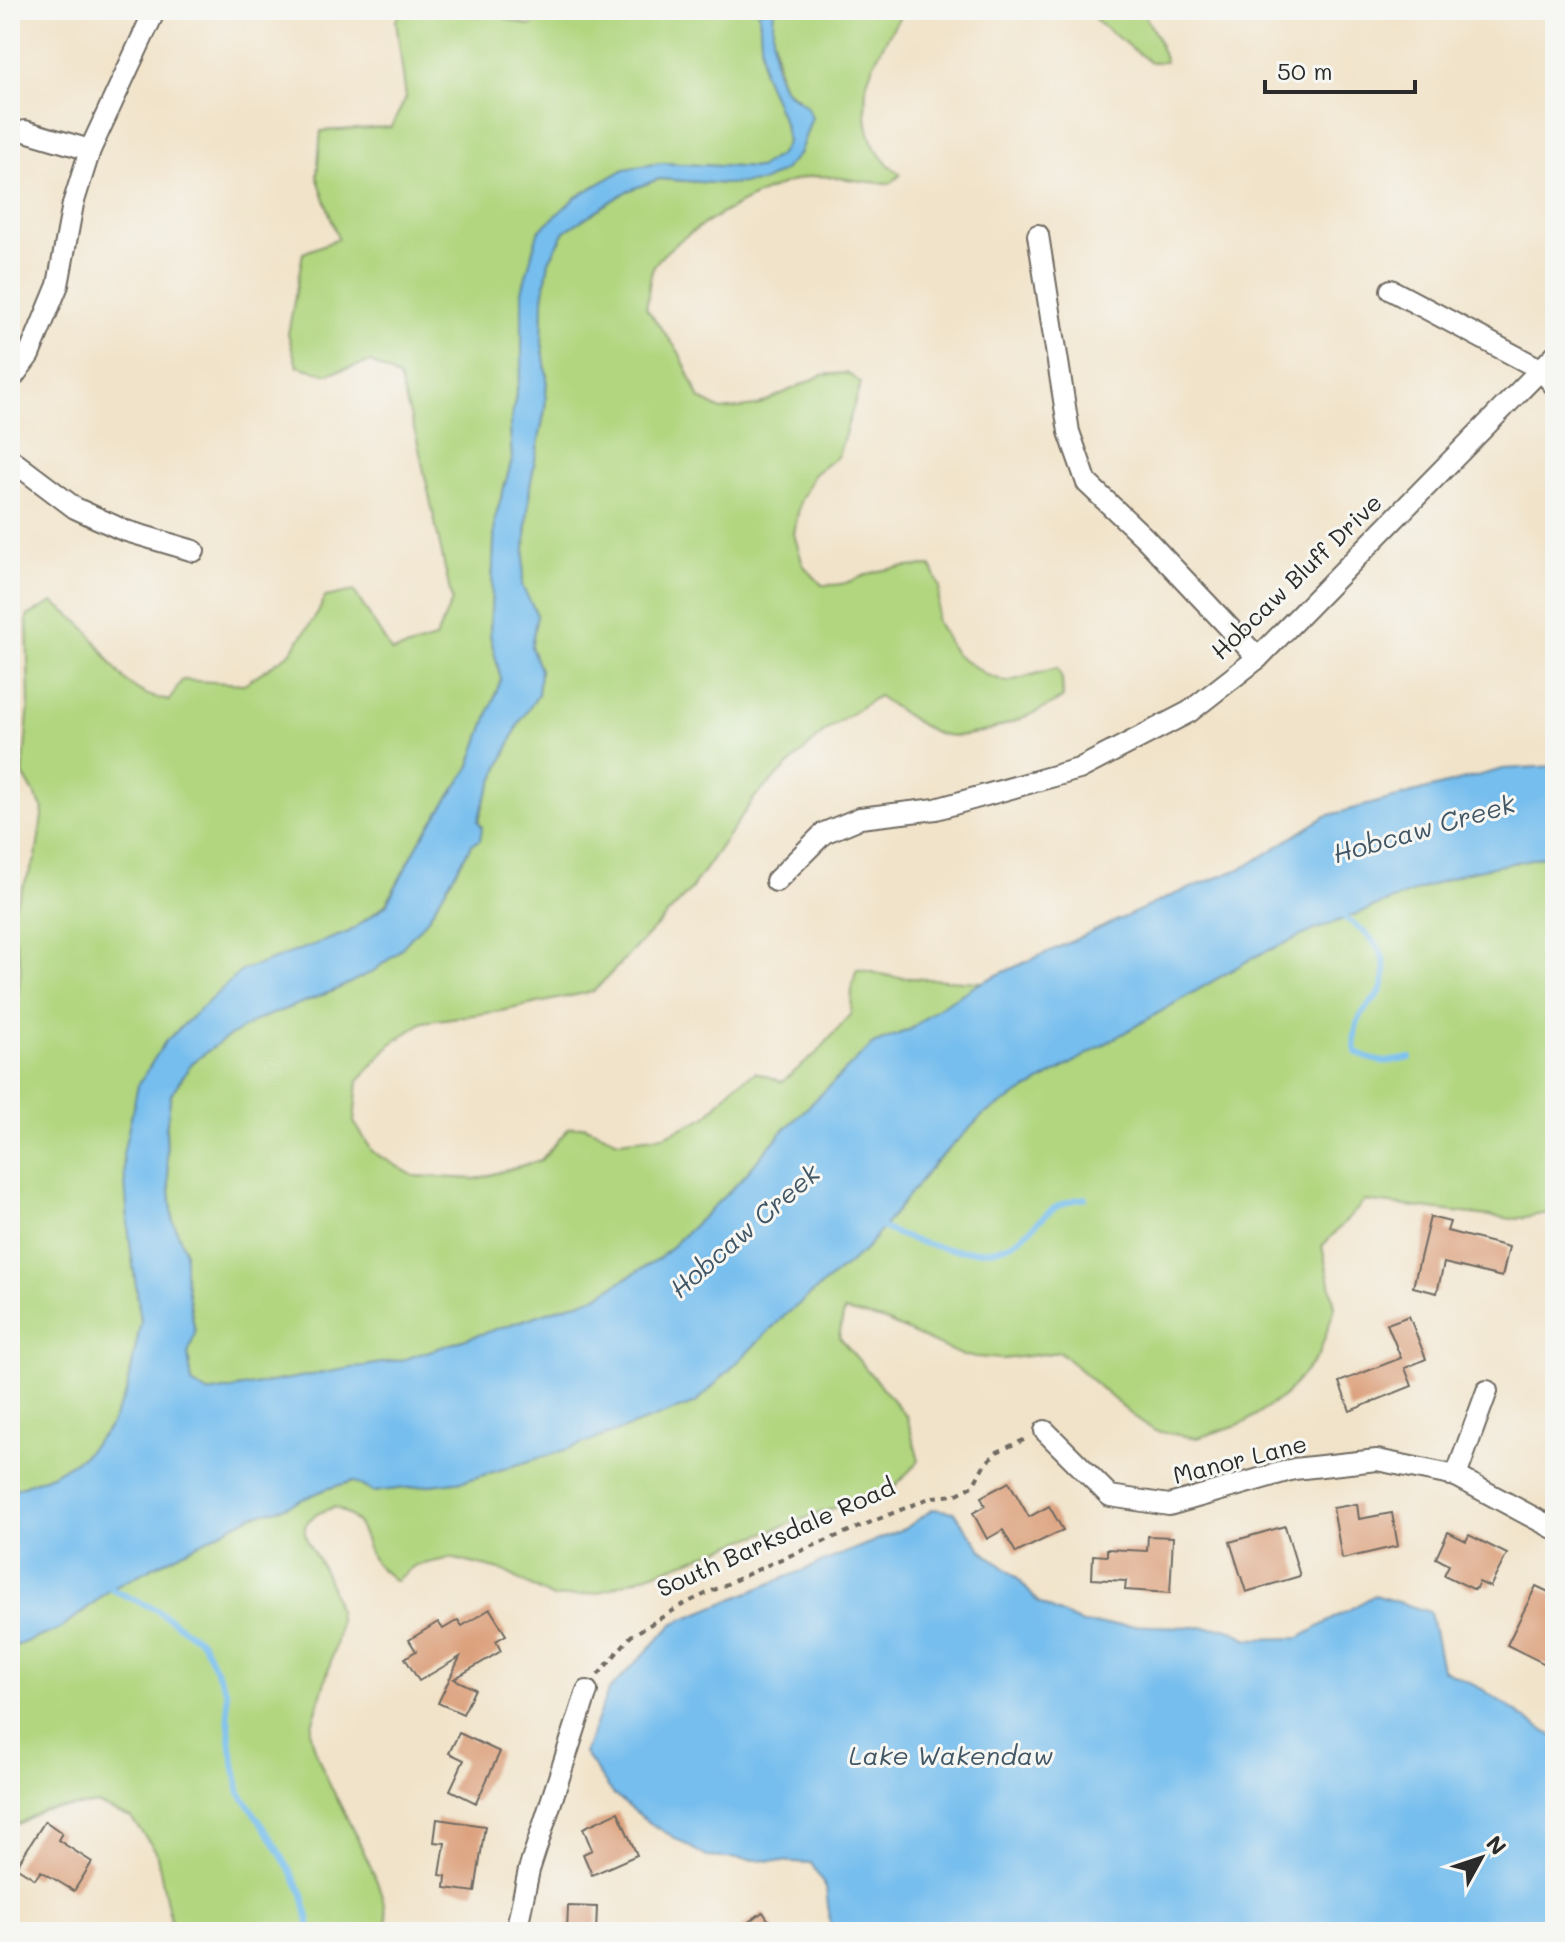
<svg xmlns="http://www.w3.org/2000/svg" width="1565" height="1942" font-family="Mali,sans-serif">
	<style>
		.green { fill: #b1d67f; stroke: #6e8055; stroke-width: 2 }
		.water { fill: #76beee; stroke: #50748c; stroke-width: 2 }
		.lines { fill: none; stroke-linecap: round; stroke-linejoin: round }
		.stream { stroke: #76beee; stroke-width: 6 }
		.building { fill: #db9f79 }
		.minor-casing { stroke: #706b62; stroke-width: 24 }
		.path { stroke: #706b62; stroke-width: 4; stroke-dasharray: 6 6; stroke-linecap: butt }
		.minor { stroke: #fff; stroke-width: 20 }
		.labels { text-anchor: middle; stroke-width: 6; stroke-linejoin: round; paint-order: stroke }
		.street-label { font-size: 24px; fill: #2b2b2b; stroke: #f6f6f2 }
		.water-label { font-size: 26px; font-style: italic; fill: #425766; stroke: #f6f6f2 }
	</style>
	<rect width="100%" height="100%" fill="#f6f6f2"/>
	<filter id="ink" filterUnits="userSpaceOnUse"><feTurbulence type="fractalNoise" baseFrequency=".0125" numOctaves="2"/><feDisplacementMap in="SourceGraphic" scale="16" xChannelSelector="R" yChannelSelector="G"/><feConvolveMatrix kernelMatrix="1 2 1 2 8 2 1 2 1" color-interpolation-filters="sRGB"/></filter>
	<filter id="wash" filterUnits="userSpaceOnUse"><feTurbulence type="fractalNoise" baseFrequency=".006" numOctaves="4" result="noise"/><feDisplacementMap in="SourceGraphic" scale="32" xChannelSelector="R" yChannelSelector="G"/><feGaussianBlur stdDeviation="1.8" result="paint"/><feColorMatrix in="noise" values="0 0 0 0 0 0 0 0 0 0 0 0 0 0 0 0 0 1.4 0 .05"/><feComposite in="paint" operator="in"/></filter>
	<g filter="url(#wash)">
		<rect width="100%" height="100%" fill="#f1e3c9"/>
		<!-- green -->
		<g class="green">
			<path d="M404 10H492L507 19 530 26 554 10H759L763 72 784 123 787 142 780 154 759 168 661 163 625 169 576 197 522 291V364L510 426 512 460 495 519 490 635 501 679 469 768 421 839 386 904 349 932 241 972 165 1042 129 1236 141 1321 127 1391 109 1428 83 1456 52 1475 10 1491V1025L15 1019 21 967 10 915 36 858 43 809 23 774 29 703 27 616 53 602C65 612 82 622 91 635 116 668 124 693 169 701L182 680 244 684 290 653 318 613 325 597 354 591 392 652 435 639 452 601 417 439 399 378 371 362 326 374 297 366 288 334 303 253 338 239 317 176 321 131 391 127 406 98 396 20Z"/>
			<path d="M774 10H905C894 24 867 71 866 88 863 124 869 154 901 174L892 183C867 184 844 177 819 176 783 175 672 235 654 266 648 277 649 296 646 308L679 352 700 399 721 410 756 406 822 375 847 373 861 383 838 456 814 474 800 502 794 534 803 565 822 585C847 586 850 580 872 573 892 567 911 566 931 566L940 587 936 620 955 654 987 675 1007 682 1057 668 1062 679 1063 698C1035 714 970 745 937 733 919 726 895 707 878 696L824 732 755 797 689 892 594 991 501 1011 423 1022 391 1044 358 1081 354 1122 373 1152 414 1176 476 1179 541 1160 569 1128 584 1126 618 1141 664 1136 706 1117 735 1085 756 1072 782 1082 817 1053 851 1014 852 986 857 969 894 977 982 982 938 1008 911 1029 873 1044 781 1133 741 1180 661 1257 597 1296 405 1359 208 1393 192 1383 188 1354 195 1332 185 1275V1251L173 1221 167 1161 166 1129 171 1094 192 1063 221 1041 259 1019 333 991 372 972 397 953 427 920 472 844 485 799 519 723 538 695 540 670 531 647 537 615 522 586 530 486 545 409 547 377 542 343 543 298 549 261 565 231 627 191 659 179 726 184 799 154 812 117 797 97 787 91 781 83 772 31Z"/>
			<path d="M1088 10H1142L1157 37 1166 62H1150L1100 24Z"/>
			<path d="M1555 854V1212L1513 1219 1365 1201 1322 1246 1335 1307 1319 1355 1286 1394 1246 1422 1198 1438 1155 1431 1128 1412 1060 1352 1003 1359 963 1356 883 1320 844 1311 839 1337 907 1417 919 1461 895 1486 598 1593 553 1598 504 1571 451 1558 414 1566 395 1581C388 1574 376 1567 372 1558 361 1533 364 1520 335 1507 281 1523 313 1544 326 1575 331 1587 340 1609 339 1622 338 1645 324 1682 318 1705 316 1714 310 1726 311 1734 321 1787 396 1887 386 1932H173L156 1851 131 1818 98 1804 43 1810 18 1824 10 1816V1715L14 1709 13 1685 10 1682V1648L62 1628 111 1589 251 1516 284 1507 326 1489 354 1481 373 1492 464 1481 565 1450 696 1403 783 1317 864 1251 933 1165 983 1115 1256 956 1317 929 1463 873Z"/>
		</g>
		<!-- water -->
		<g class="water">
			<path d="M759 10H774C772 29 772 78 786 91 799 103 804 99 812 117L799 154 783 171 762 182 726 184 659 179 627 191 565 231 549 261 543 298 542 343 547 377 545 409 530 486 522 586 537 615 531 647 540 670 538 695 519 723 485 799 478 821 482 827 480 840 472 844 427 920 397 953 372 972 333 991 259 1019 221 1041 192 1063 171 1094 166 1129 167 1161 173 1221 185 1251V1275L195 1333 188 1354 192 1383 208 1393 405 1359 597 1296 661 1257 741 1180 781 1133 873 1044 911 1029 938 1008 982 982 1173 895 1247 866 1326 816 1503 769 1555 766V854L1463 873 1317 929 1256 956 983 1115 933 1165 864 1251 783 1317 696 1403 565 1450 464 1481 373 1492 353 1481 326 1489 285 1507 251 1516 111 1589 62 1628 10 1648V1491L52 1475 83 1456 109 1428 127 1391 141 1321 129 1236 123 1154 138 1085 165 1042 241 971 349 932 386 905 421 839 469 768 501 679 490 635 495 519 512 460 510 426 522 364V291L538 232 576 197 625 169 661 163 759 168 780 154 787 142 784 123 763 72Z"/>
			<path d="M933 1509 954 1512 983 1551 1017 1578 1039 1603 1083 1624 1226 1628 1249 1639 1299 1638 1375 1595 1430 1612 1442 1669 1482 1689 1555 1738V1932H831L826 1888 811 1863 707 1857 650 1823 614 1795 584 1753 608 1691 674 1623 906 1528Z"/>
		</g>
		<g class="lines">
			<!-- stream -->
			<g class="stream">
				<path d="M1345 918C1371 934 1395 958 1381 990 1379 996 1373 1000 1369 1005 1356 1019 1352 1034 1356 1052 1375 1064 1389 1063 1410 1058"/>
				<path d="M883 1228C917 1244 978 1263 1014 1242 1044 1223 1044 1204 1085 1198"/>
				<path d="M111 1589 155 1609 202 1642 226 1690 231 1748 240 1793 272 1839 303 1894 311 1932"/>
			</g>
		</g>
		<g id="blocks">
			<!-- building -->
			<g class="building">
				<path d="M1430 1217 1450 1222 1447 1231 1509 1247 1502 1277 1444 1263 1437 1293 1413 1287Z"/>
				<path d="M1409 1316 1426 1359 1405 1368 1412 1386 1350 1411 1339 1382 1401 1358 1387 1324Z"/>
				<path d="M1009 1482 1029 1517 1049 1506 1063 1530 1016 1553 1003 1530 987 1539 973 1513 985 1506 981 1497Z"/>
				<path d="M1357 1504 1359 1519 1392 1513 1398 1546 1342 1559 1333 1508Z"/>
				<path d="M1285 1526 1300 1576 1246 1592 1230 1542Z"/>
				<path d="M1448 1532 1466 1541 1469 1535 1507 1554 1490 1587 1479 1582 1475 1590 1444 1575 1449 1565 1436 1558Z"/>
				<path d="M1148 1536 1173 1537 1170 1593 1125 1590 1126 1581 1092 1579 1093 1555 1107 1556V1549L1147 1551Z"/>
				<path d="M1536 1586 1555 1595V1669L1507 1645Z"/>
				<path d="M490 1609 506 1635 496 1641 501 1651 454 1679 475 1689 463 1714 438 1703 460 1657 419 1681 405 1658 416 1651 409 1640 438 1622 443 1629 458 1620 462 1626Z"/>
				<path d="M459 1733 500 1752 476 1803 450 1790 464 1760 449 1753Z"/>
				<path d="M618 1812 637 1855 592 1875 583 1854 592 1850 583 1828Z"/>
				<path d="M437 1819 485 1826 475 1892 445 1888 446 1876 440 1875 445 1843 434 1842Z"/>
				<path d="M45 1821 62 1833 58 1840 92 1862 74 1891 41 1871 35 1879 16 1867Z"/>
				<path d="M568 1906 597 1907 596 1932H567Z"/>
				<path d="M763 1912 776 1932H734Z"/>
			</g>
		</g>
	</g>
	<g filter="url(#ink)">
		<use href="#blocks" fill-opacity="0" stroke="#706b62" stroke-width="2"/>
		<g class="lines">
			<!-- minor casing -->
			<g class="minor-casing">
				<g id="minor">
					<path d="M25 131 90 150"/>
					<path d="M1038 235 1069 432 1087 483 1145 538 1258 658"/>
					<path d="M1391 290 1540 369 1555 386"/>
					<path d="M10 381 29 355 58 285 73 204 90 150 155 10"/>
					<path d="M10 459 75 508 123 530 194 551"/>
					<path d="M776 881 824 833 860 818 936 809 1079 769 1189 712 1258 658 1555 355"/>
					<path d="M1045 1431 1110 1496 1169 1505 1294 1469 1377 1460 1456 1476 1555 1529"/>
					<path d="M1456 1476 1487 1391"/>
					<path d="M516 1932 529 1870 587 1691"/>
				</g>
			</g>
			<!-- path -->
			<path class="path" d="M598 1675 631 1636 684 1604 774 1562 932 1497 955 1495 973 1486 984 1465 997 1452 1028 1438"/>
			<!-- minor -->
			<use href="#minor" class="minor"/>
		</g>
	</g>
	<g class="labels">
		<!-- street labels -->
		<g class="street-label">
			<text transform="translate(1297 577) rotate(-44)" y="8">Hobcaw Bluff Drive</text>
			<text transform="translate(1240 1460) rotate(-14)" y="8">Manor Lane</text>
			<text transform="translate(776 1538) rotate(-24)" y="8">South Barksdale Road</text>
		</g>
		<!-- water labels -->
		<g class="water-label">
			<text transform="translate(1424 829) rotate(-16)" y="9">Hobcaw Creek</text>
			<text transform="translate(745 1231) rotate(-41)" y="9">Hobcaw Creek</text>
			<text x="951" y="1765">Lake Wakendaw</text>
		</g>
	</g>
	<!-- margin -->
	<rect width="1565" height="1942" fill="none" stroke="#f6f6f2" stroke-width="40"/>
	<!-- north arrow -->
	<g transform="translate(1481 1858) rotate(50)" stroke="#f6f6f2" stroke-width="6" paint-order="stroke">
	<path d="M0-6L14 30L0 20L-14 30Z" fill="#2b2b2b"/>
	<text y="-12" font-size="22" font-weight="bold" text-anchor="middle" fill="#2b2b2b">N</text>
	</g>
	<!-- scale -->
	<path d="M1265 80v12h150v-12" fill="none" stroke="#2b2b2b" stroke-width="4"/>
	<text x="1277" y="80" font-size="24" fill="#2b2b2b" stroke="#f6f6f2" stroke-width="6" paint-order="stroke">50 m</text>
</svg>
